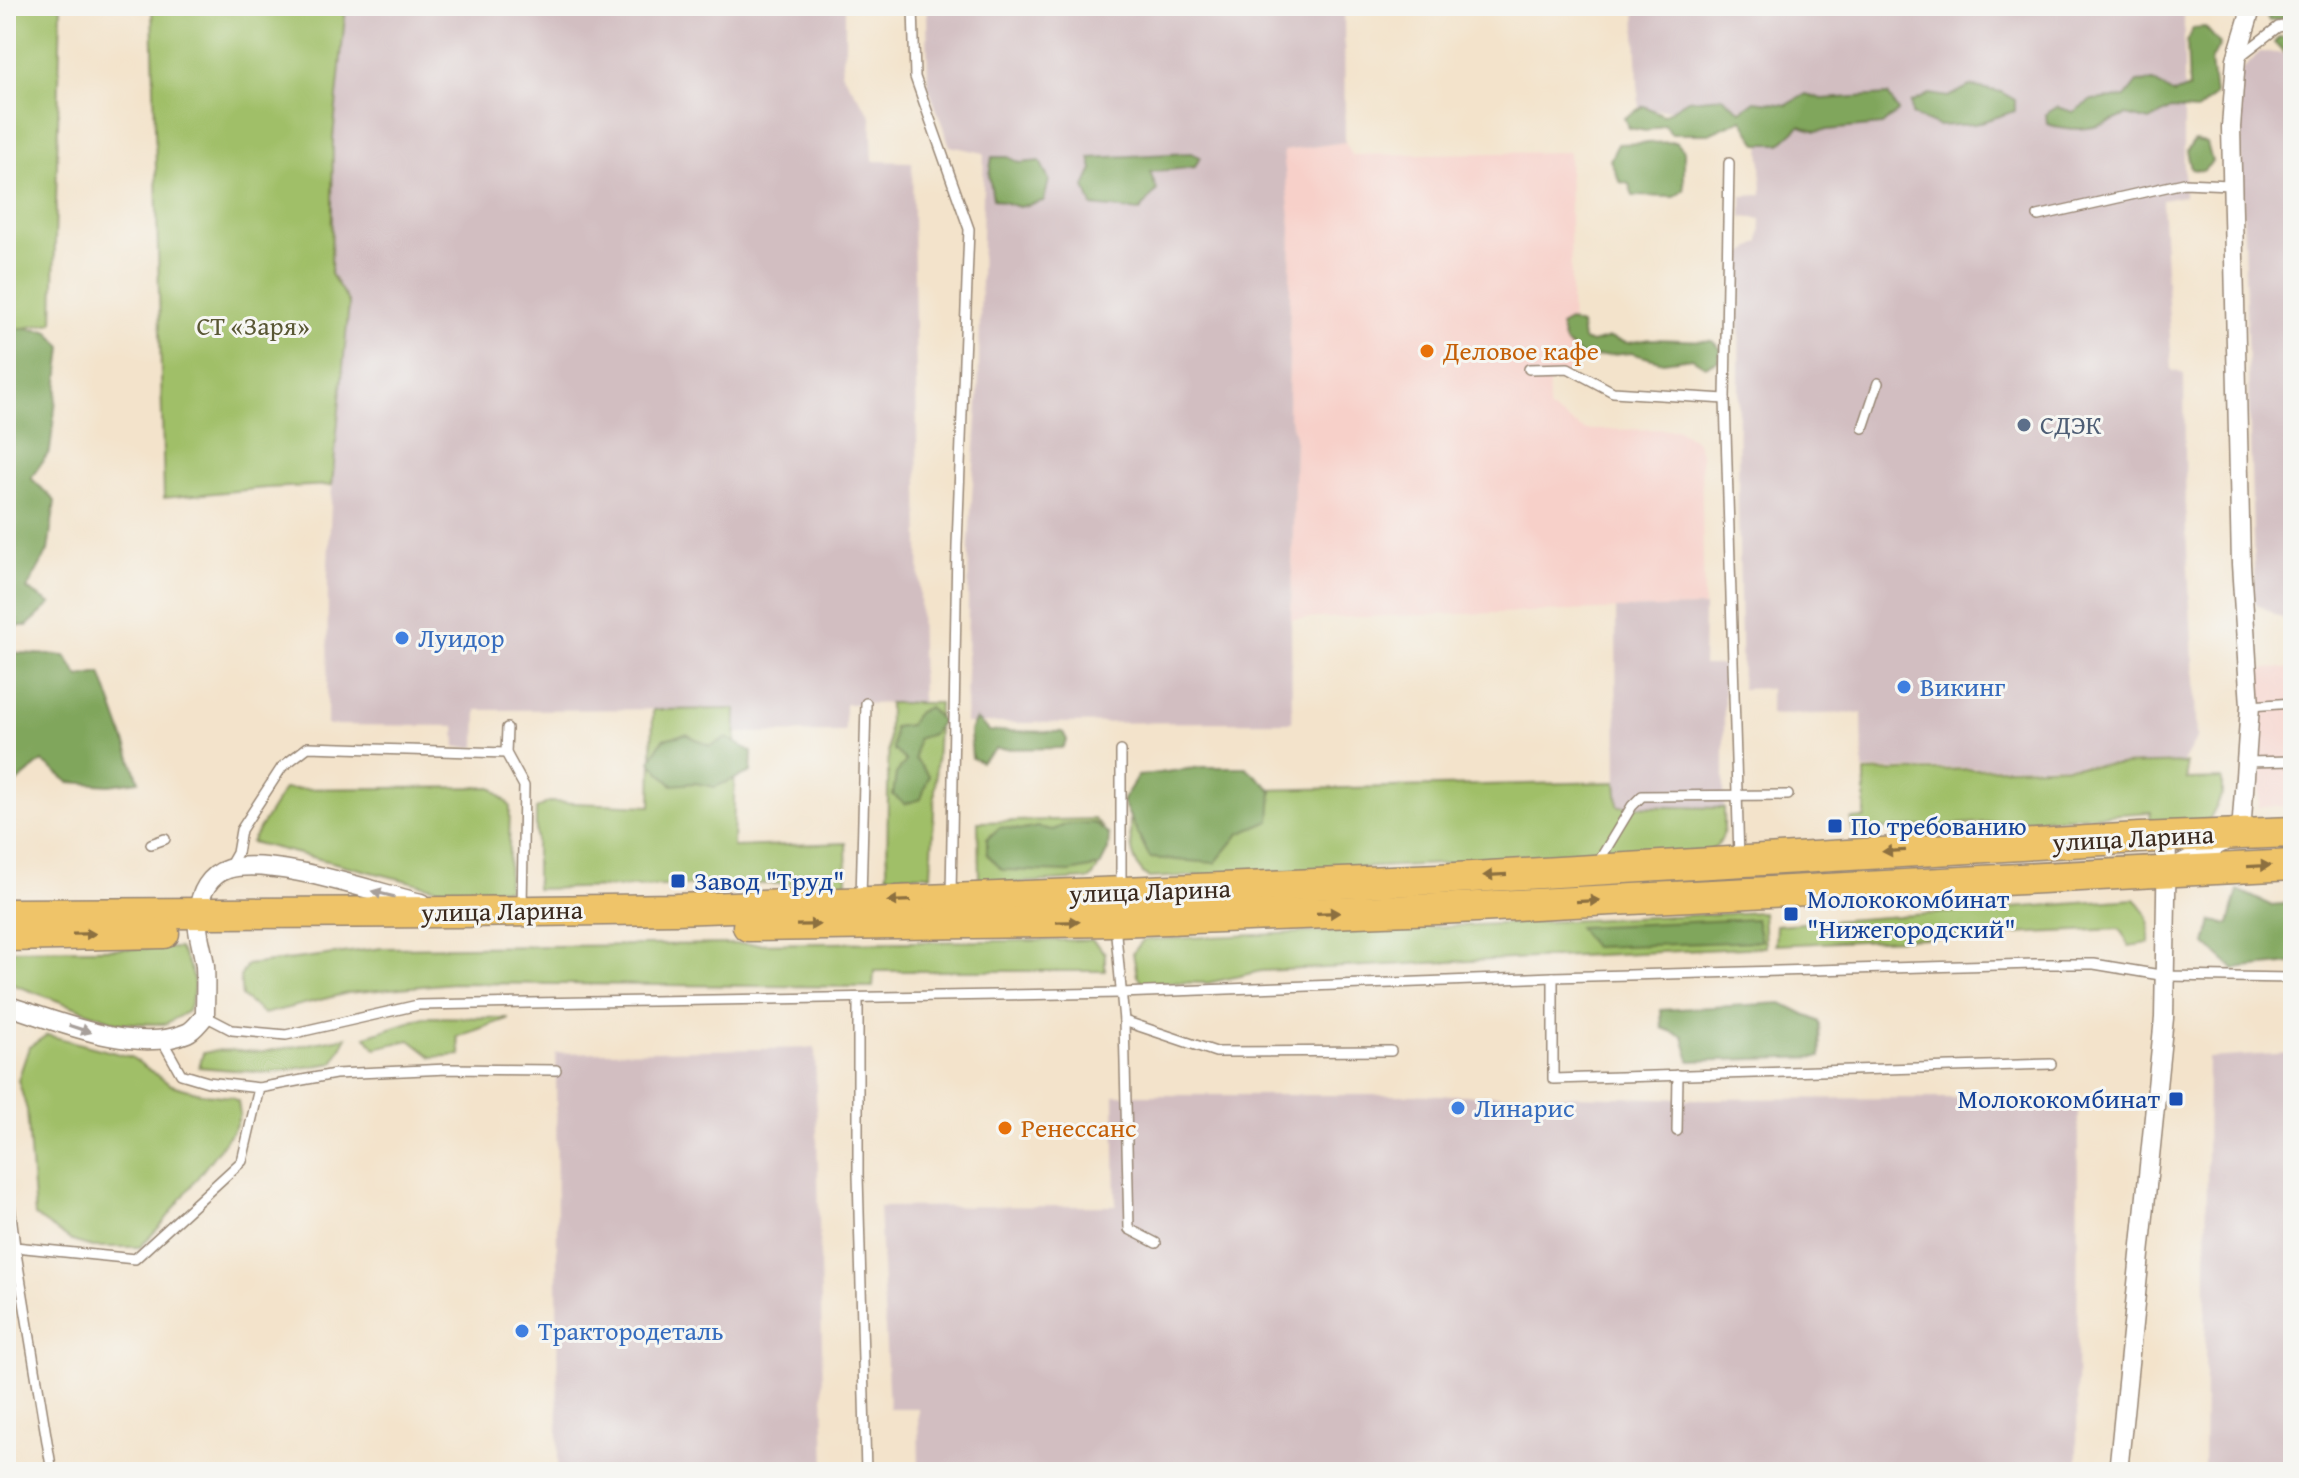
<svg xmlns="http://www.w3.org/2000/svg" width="2299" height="1478" font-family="'Gentium Book Plus',serif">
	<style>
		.built { fill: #f7d0c9 }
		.industrial { fill: #d2bec1 }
		.green { fill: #a0bf68; stroke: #6e7443; stroke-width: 2 }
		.forest { fill: #80a65c; stroke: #5e683d; stroke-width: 2 }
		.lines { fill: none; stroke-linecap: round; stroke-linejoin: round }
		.service-casing { stroke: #978674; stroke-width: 12 }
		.minor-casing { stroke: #978674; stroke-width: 21 }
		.primary-casing { stroke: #978674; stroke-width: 33 }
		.service { stroke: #fff; stroke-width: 9 }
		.minor { stroke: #fff; stroke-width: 18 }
		.primary { stroke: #efc469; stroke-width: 30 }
		.oneway { fill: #8c6f40 }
		.oneway2 { fill: #a79f9a }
		.food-dot { fill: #e8710a; stroke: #f6f6f2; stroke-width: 3 }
		.service-dot { fill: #5c6f8a; stroke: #f6f6f2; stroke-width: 3 }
		.shop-dot { fill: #3f7fe0; stroke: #f6f6f2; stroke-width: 3 }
		.transit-dot { fill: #1a4fb4; stroke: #f6f6f2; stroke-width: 3 }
		.labels { text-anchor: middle; stroke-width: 6; stroke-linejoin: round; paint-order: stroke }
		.park-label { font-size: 26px; fill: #595734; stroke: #f6f6f2 }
		.food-label { font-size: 26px; fill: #c56008; stroke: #f6f6f2; text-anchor: start }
		.service-label { font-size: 26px; fill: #4e5e75; stroke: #f6f6f2; text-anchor: start }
		.shop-label { font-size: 26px; fill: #366cbe; stroke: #f6f6f2; text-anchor: start }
		.transit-label { font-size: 26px; fill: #164399; stroke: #f6f6f2; text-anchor: start }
		.street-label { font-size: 26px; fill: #3b2a1e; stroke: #f6f6f2 }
	</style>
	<rect width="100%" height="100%" fill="#f6f6f2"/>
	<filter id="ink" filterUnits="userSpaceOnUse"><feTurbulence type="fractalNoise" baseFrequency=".0125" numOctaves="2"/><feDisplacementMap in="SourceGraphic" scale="16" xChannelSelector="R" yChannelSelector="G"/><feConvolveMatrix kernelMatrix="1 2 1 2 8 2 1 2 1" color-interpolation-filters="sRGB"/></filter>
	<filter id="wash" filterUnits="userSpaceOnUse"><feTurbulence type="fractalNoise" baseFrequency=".006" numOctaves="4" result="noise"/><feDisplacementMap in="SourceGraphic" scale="32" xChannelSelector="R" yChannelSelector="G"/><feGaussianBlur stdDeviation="1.8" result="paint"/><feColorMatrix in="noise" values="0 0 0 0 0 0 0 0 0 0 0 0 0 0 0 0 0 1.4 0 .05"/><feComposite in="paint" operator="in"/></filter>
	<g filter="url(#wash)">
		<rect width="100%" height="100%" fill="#f3e3cb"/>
		<!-- built -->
		<g class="built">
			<path d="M1345 142 1352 155 1569 152 1572 349 1568 376H1549L1548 408 1584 430 1678 429 1696 440 1701 452 1704 607 1291 619 1295 436 1288 413 1291 226 1282 151Z"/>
			<path d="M2293 668V806L2259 807 2260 669Z"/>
		</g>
		<!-- industrial -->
		<g class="industrial">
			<path d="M346 6H845V47L841 72 871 116 873 161 912 162 922 703 845 704V732L736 733V709L477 710 476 747H456L455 726 327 725 328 565 332 485 349 303 331 274 333 138Z"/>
			<path d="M927 6H1344L1345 142 1283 151 1291 226 1288 413 1295 436 1291 619 1292 722 966 723 969 543 978 403 984 153 950 146 928 86Z"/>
			<path d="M1635 6H2184V196L2162 200 2172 370 2184 374 2186 529 2197 738 2183 762 1863 770 1862 713 1770 715V688L1742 689 1738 499 1740 255 1760 242 1761 219 1742 217V196L1762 195 1759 108 1639 110Z"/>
			<path d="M2260 52 2293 54V624L2255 603 2239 73Z"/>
			<path d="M1704 607 1703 665H1724V808L1617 806 1616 609Z"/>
			<path d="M815 1048 825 1472H558L556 1053Z"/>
			<path d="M2293 1053V1472H2204L2208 1058Z"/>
			<path d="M1114 1095H1533L1694 1099 1950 1098 2078 1101 2077 1472H919L918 1408H889L879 1207 1116 1206Z"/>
		</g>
		<!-- green -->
		<g class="green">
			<path d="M6 6H61L53 323 6 331Z"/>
			<path d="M152 6H346L333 138 331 274 349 303 332 485 266 488 164 498Z"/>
			<path d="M889 703H939L931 875H887Z"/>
			<path d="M736 709 733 847 846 843 847 882 536 889V809L549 802 651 806 653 710Z"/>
			<path d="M2186 763 2187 780 2222 779V795L2209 820 2149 823 2151 812 1852 831 1851 819 1865 818V772Z"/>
			<path d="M1616 782 1618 806 1724 808C1724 825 1727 842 1710 851L1149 878C1124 861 1131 821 1130 793Z"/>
			<path d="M492 787 510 806 508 889 436 888 251 842 284 789Z"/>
			<path d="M1094 819 1103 828C1103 848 1105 864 1090 879L992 884 984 882 979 878 978 822Z"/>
			<path d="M2135 899C2150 913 2150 924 2149 943L2129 946 2120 929 1775 945 1776 925Z"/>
			<path d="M1763 912 1765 947 1261 971 1208 983 1162 982 1145 985 1137 976 1133 953 1143 940Z"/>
			<path d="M1092 940 1105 953V971H874L873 987 453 983 348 993 264 1014 242 997 240 977 247 965 382 948Z"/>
			<path d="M179 948C194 973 199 982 188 1011L165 1024 119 1023 6 982V950Z"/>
			<path d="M424 1017 509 1018 457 1037 461 1055 432 1057 410 1040 375 1048 366 1036Z"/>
			<path d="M47 1035 131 1057 171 1085 204 1094 232 1097 238 1101 240 1115 234 1129 163 1223 140 1247H92L72 1241 35 1216 27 1110 18 1080 29 1047Z"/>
			<path d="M347 1037 333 1063 267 1073 199 1067 203 1053 219 1050 263 1052Z"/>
		</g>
		<!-- forest -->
		<g class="forest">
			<path d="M2263 6H2293V17L2269 21Z"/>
			<path d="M2205 27 2220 44 2211 61 2215 95 2197 111 2171 109 2150 121 2126 115C2098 129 2076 133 2047 124L2046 114 2057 107 2073 112 2092 100 2125 97 2137 82 2153 81 2174 94 2189 88 2187 42 2193 28Z"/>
			<path d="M2293 31V60L2274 43 2279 37H2288Z"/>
			<path d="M1970 86 2001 92 2015 100V111L1975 124 1938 126 1912 115 1911 103 1929 94 1948 97Z"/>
			<path d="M1806 94 1822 99 1888 95 1898 111 1882 125 1816 131 1800 126 1780 144H1757L1742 119 1709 134H1671L1665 125 1646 131 1629 128 1624 118 1644 106 1663 115 1688 100 1723 97 1741 111 1755 101 1787 105Z"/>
			<path d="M2194 141 2207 143 2212 162 2203 171 2191 169 2187 151Z"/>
			<path d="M1676 142 1684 151V190L1674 197 1633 196 1629 184 1620 182 1610 160 1618 144Z"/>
			<path d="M1191 153 1200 157 1195 167 1150 172 1157 190 1140 211 1092 206 1085 187 1093 169 1090 158Z"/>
			<path d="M992 157H1008L1020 163 1040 161 1049 180 1044 201 1019 207 993 199 989 175Z"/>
			<path d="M1569 321 1581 325 1583 340 1592 343 1609 338 1628 343 1650 339 1712 341 1721 349 1718 361 1705 366 1692 358 1663 362 1631 353 1584 358 1565 343 1560 326Z"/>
			<path d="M6 327 48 331 62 347 50 451 31 478 55 501 48 551 27 589 51 604 27 626H6Z"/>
			<path d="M6 652 65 656 79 677 101 673 139 781 109 785 69 782 42 761 17 782 6 785Z"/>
			<path d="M928 707 942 721 932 734 917 739 915 759 929 776 921 799 905 804 893 795 896 774 906 761 893 749 894 727 909 725 917 713Z"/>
			<path d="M976 719 989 731 1063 732 1067 740 1062 748 996 749 981 762 972 758 970 731Z"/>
			<path d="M686 734 710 746 727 738 752 752 751 772 715 787 695 783 672 785 650 761 663 739Z"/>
			<path d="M1201 767H1246L1272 790 1270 821 1239 834 1215 863 1150 858 1122 801 1138 776Z"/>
			<path d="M1094 823 1109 835 1108 850 1100 866 1070 872 1002 870 987 854V839L1000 827 1023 830 1038 827 1053 830 1067 824Z"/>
			<path d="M2238 890 2270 905 2293 903V963L2234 969 2206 944 2212 921 2229 924Z"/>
			<path d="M1756 919 1761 941 1593 947 1578 927Z"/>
			<path d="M1782 1003 1820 1022 1821 1057 1690 1061 1683 1036 1662 1028 1661 1010Z"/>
		</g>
	</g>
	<g filter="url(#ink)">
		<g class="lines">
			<!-- service casing -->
			<g class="service-casing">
				<g id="service">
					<path d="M913 6 915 77 969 229 957 545 951 896"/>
					<path d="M2239 57 2278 27 2293 24"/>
					<path d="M1729 163 1725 399 1739 858"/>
					<path d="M2038 216 2184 183 2230 185"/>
					<path d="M1529 369 1568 368 1613 392 1725 399"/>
					<path d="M1863 428 1878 383"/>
					<path d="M2250 706 2293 703"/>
					<path d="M507 728 506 753 524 786 522 908"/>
					<path d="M2247 762 2293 761"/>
					<path d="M151 844 165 839"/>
					<path d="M1597 864 1632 806 1642 796 1788 795"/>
					<path d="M228 869 237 853 241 830 282 767 308 747 506 753"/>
					<path d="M1121 888V751"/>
					<path d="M861 899 866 703"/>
					<path d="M1115 924 1124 1021 1216 1052 1391 1051"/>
					<path d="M1553 977V1079L2051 1064"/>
					<path d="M858 998V1175L866 1472"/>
					<path d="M205 1016 232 1030 286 1035 418 1005 1120 993 1553 977 2035 964H2094L2166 976 2293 978"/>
					<path d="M1124 1021 1129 1229 1156 1243"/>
					<path d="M162 1040 181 1074 208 1082 259 1088 335 1074 448 1069 556 1070"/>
					<path d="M1677 1131 1678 1075"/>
					<path d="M6 1173 15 1247 135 1259 242 1161 259 1088"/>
					<path d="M15 1247 52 1472"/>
				</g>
			</g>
			<!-- minor casing -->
			<g class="minor-casing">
				<g id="minor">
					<path d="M2178 865 2241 833 2250 706 2241 564 2231 127 2236 59 2252 6"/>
					<path d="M6 1005C56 1021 136 1055 187 1033 194 1030 199 1022 205 1016 205 1000 206 982 205 966 203 948 195 930 198 912 200 893 209 875 228 869 270 856 375 892 421 903"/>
					<path d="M2118 1472 2164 1018 2167 837"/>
				</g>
			</g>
			<!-- primary casing -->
			<g class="primary-casing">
				<g id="primary">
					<path d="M6 914 458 912 676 909 951 899 1438 879 2139 838 2293 832"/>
					<path d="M748 926 1115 921 1438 909 2293 865"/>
					<path d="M6 936 164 933"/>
				</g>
			</g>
			<!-- service -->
			<use href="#service" class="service"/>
			<!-- minor -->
			<use href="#minor" class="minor"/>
			<!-- primary -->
			<use href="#primary" class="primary"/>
		</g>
		<!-- one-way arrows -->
		<defs><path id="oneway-solid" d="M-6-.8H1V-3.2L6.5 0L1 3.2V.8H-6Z" transform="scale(2)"/></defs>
		<g class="oneway">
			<use href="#oneway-solid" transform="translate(1894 851) rotate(177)"/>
			<use href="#oneway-solid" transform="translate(2259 866) rotate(-3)"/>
			<use href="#oneway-solid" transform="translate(1495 875) rotate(177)"/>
			<use href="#oneway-solid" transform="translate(899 901) rotate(178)"/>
			<use href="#oneway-solid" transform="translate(1588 901) rotate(-3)"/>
			<use href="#oneway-solid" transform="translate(1328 913) rotate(-2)"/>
			<use href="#oneway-solid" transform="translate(1068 922) rotate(-1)"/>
			<use href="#oneway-solid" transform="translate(808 925) rotate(-1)"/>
			<use href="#oneway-solid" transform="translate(84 934) rotate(-1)"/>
		</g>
		<g class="oneway2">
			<use href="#oneway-solid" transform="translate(383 894) rotate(-166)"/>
			<use href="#oneway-solid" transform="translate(80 1029) rotate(18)"/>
		</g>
	</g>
	<!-- markers -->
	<g class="food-dot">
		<circle cx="1427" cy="351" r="8"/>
		<circle cx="1005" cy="1128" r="8"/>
	</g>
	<circle class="service-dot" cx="2024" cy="425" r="8"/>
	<g class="shop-dot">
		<circle cx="402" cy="638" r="8"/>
		<circle cx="1904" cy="687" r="8"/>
		<circle cx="1458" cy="1108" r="8"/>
		<circle cx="522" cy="1331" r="8"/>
	</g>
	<g class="transit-dot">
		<rect x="1827" y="818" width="16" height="16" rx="4"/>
		<rect x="670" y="873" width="16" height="16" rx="4"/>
		<rect x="1783" y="906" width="16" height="16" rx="4"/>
		<rect x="2168" y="1091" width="16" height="16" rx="4"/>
	</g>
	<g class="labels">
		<!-- park labels -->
		<g class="park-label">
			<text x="253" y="335">СТ «Заря»</text>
		</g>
		<!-- food labels -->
		<g class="food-label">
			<text x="1443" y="360">Деловое кафе</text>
			<text x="1021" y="1137">Ренессанс</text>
		</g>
		<!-- service labels -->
		<g class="service-label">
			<text x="2040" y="434">СДЭК</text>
		</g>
		<!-- shop labels -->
		<g class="shop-label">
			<text x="418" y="647">Луидор</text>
			<text x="1920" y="696">Викинг</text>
			<text x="1474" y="1117">Линарис</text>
			<text x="538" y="1340">Трактородеталь</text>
		</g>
		<!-- transit labels -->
		<g class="transit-label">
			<text x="1851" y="835">По требованию</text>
			<text x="694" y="890">Завод "Труд"</text>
			<text x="1807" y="908">Молококомбинат<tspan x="1807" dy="30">"Нижегородский"</tspan></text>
			<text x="2160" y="1108" text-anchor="end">Молококомбинат</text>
		</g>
		<!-- street labels -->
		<g class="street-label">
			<text transform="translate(2133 838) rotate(-3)" y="9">улица Ларина</text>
			<text transform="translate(1150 891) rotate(-2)" y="9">улица Ларина</text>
			<text transform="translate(502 911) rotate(-1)" y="9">улица Ларина</text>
		</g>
	</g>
	<!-- margin -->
	<rect width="2299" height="1478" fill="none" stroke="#f6f6f2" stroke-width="32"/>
</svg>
